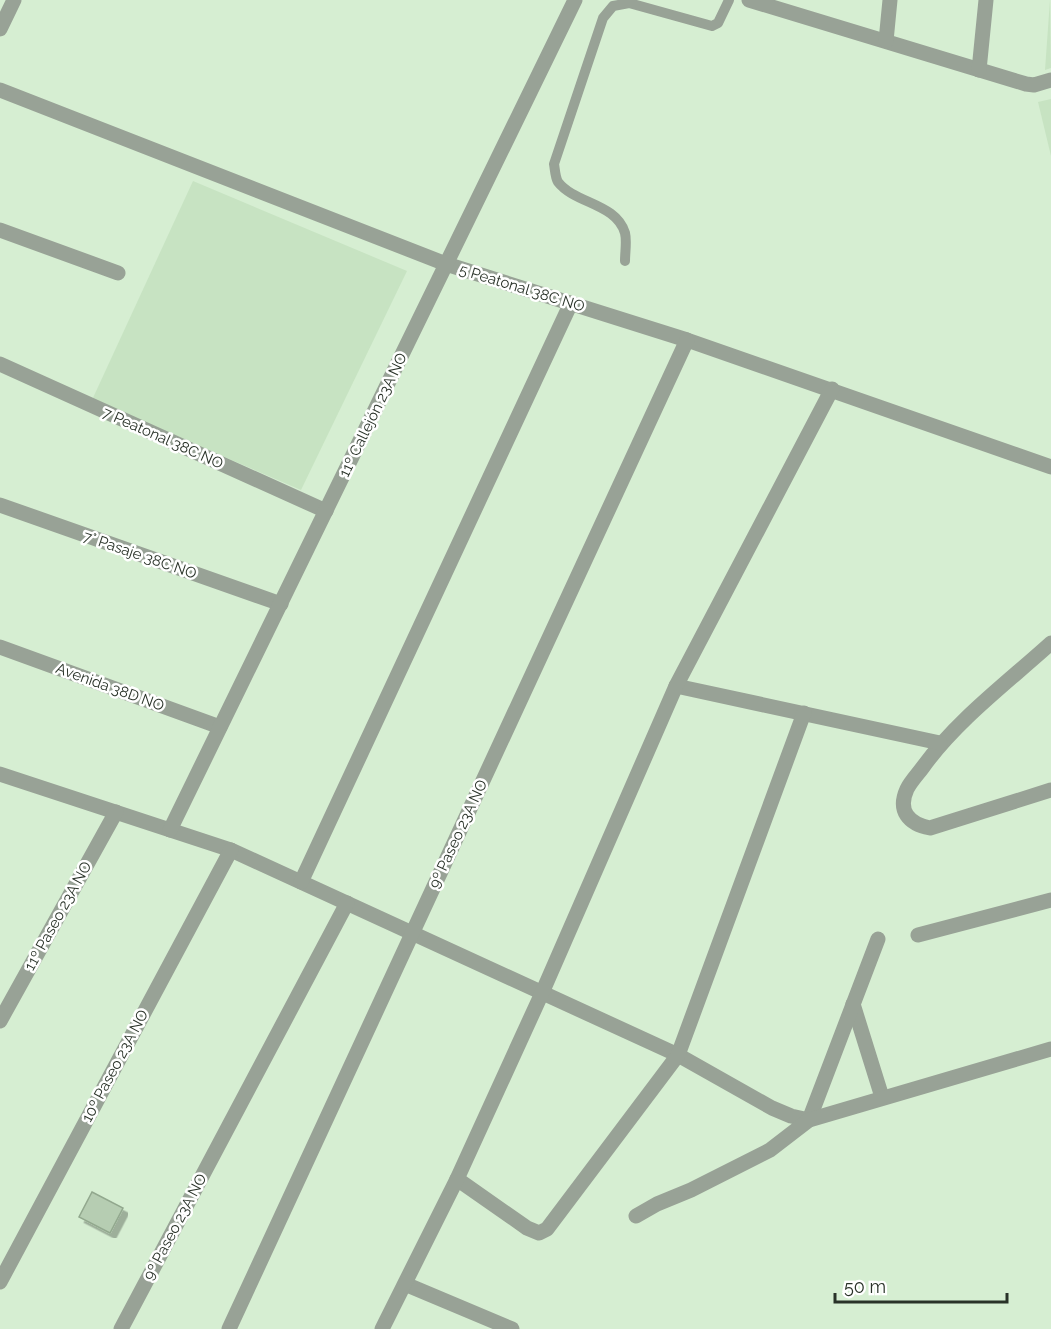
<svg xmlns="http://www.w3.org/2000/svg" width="1051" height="1329" font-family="Raleway,sans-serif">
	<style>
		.built { fill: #c7e3c2 }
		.building { fill: #b6cdb2; stroke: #92a88e; stroke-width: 1.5; filter: url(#shadow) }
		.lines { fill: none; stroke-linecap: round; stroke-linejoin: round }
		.lane { stroke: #98a296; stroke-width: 10 }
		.street { stroke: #98a296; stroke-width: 15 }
		.labels { text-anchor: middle; stroke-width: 5; stroke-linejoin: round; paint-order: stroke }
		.street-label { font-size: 15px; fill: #293228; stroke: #fff }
	</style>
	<defs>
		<filter id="shadow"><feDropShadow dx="5.5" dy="5.5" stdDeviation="0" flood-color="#0004"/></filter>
	</defs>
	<rect width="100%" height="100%" fill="#d6eed2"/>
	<!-- built -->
	<g class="built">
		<path d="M1050 0 1051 68 1045 70Z"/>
		<path d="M1051 99V156L1038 102Z"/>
		<path d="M193 181 407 271 301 490 92 400Z"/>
	</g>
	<!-- building -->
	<path class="building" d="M92 1192 123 1208 110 1233 79 1217Z"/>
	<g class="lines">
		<!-- lane -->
		<path class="lane" d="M625 261C625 252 627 241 625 233 616 203 575 204 558 182 555 177 555 169 554 164L603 18 613 6 629 3 712 26 718 23 729 0"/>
		<!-- street -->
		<g class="street">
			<path d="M749 0 1026 84 1034 85 1051 80"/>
			<path d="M0 29 14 0"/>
			<path d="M886 41 890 0"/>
			<path d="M979 70 986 0"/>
			<path d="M0 90 446 264 687 340 1051 467"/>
			<path d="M0 230 118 273"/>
			<path d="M0 364 326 511"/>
			<path d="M0 505 281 604"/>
			<path d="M1051 643C1008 682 957 720 923 767 918 774 911 781 907 789 897 811 909 824 930 828L1051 790"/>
			<path d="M0 647 220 727"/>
			<path d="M676 686 940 743"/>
			<path d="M0 774 231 850 678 1055 772 1108 791 1116 809 1120"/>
			<path d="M170 830 575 0"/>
			<path d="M301 882 571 303"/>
			<path d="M918 935 1051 900"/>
			<path d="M853 1004 882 1097"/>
			<path d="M0 1021 116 812"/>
			<path d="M809 1120 878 939"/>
			<path d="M457 1179 527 1228 539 1233 547 1229 678 1055 804 713"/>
			<path d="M636 1216 657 1204 691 1190 770 1150 809 1120 1051 1049"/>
			<path d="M0 1282 231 850"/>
			<path d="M405 1284 512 1329"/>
			<path d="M121 1329 347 903"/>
			<path d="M229 1329 687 340"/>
			<path d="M382 1329 457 1179 542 993 676 686 832 389"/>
		</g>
	</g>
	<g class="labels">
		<!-- street labels -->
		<g class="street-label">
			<text transform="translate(522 288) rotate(17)" y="5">5 Peatonal 38C NO</text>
			<text transform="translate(373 415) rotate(-64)" y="5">11º Callejón 23A NO</text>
			<text transform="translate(163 438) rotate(24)" y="5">7 Peatonal 38C NO</text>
			<text transform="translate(140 555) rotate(19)" y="5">7° Pasaje 38C NO</text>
			<text transform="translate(110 687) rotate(20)" y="5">Avenida 38D NO</text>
			<text transform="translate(458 834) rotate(-65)" y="5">9º Paseo 23A NO</text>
			<text transform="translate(58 916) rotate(-61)" y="5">11º Paseo 23A NO</text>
			<text transform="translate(115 1066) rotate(-62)" y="5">10º Paseo 23A NO</text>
			<text transform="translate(175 1227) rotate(-62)" y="5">9º Paseo 23A NO</text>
		</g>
	</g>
	<!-- scale -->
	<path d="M835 1293v9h172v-9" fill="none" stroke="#293228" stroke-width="3"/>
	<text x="844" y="1293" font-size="18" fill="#293228" stroke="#ffffff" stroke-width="4.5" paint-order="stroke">50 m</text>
</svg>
